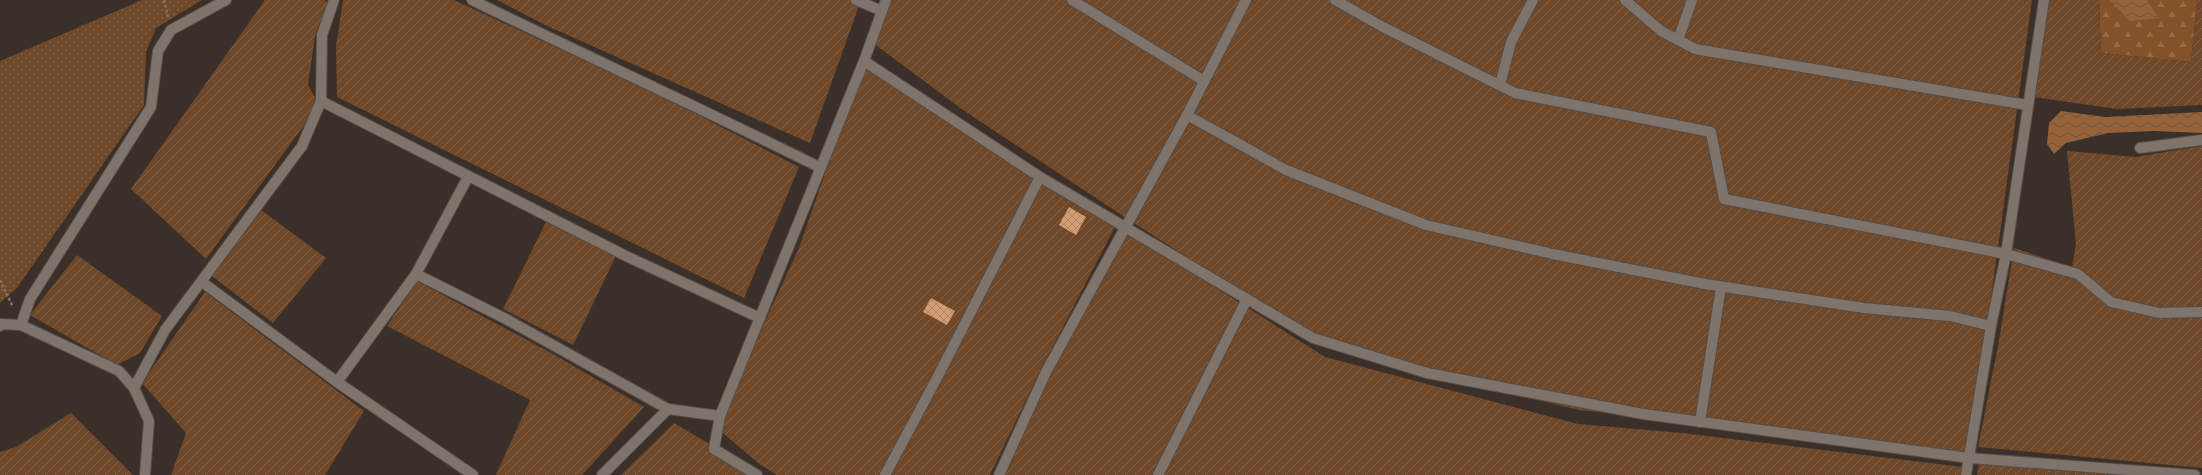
<svg xmlns="http://www.w3.org/2000/svg" width="2202" height="475" font-family="Bitter,serif">
	<style>
		.grass { fill: url(#grass-dots) }
		.forest { fill: url(#forest-firs) }
		.garden { fill: url(#garden-furrows) }
		.water { fill: url(#water-waves) }
		.building { fill: url(#building-cross-hatch) }
		.lines { fill: none; stroke-linecap: round; stroke-linejoin: round }
		.minor-casing { stroke: #554d47; stroke-width: 12 }
		.path { stroke: #7c736d; stroke-width: 2.5; stroke-dasharray: 3 2; stroke-linecap: butt }
		.minor { stroke: #7f746c; stroke-width: 10 }
	</style>
	<defs>
		<pattern id="grass-dots" width="8" height="8" patternUnits="userSpaceOnUse"><rect width="8" height="8" fill="#6e4829"/><path d="M2 2h.1M6 6h.1" fill="none" stroke="#836248" stroke-width="1.8" stroke-linecap="round"/></pattern>
		<pattern id="forest-firs" width="22" height="20" patternUnits="userSpaceOnUse"><rect width="22" height="20" fill="#845229"/><path d="M5 1l3.5 6h-7zM16 11l3.5 6h-7z" fill="#956b48"/></pattern>
		<pattern id="garden-furrows" width="10" height="10" patternUnits="userSpaceOnUse"><rect width="10" height="10" fill="#6e4829"/><path d="M-1 1l2-2M0 10L10 0M9 11l2-2" fill="none" stroke="#836248"/></pattern>
		<pattern id="water-waves" width="16" height="10" patternUnits="userSpaceOnUse"><rect width="16" height="10" fill="#96623a"/><path d="M0 5q4-4 8 0t8 0" fill="none" stroke="#6e533e"/></pattern>
		<pattern id="building-cross-hatch" width="8" height="8" patternUnits="userSpaceOnUse"><rect width="8" height="8" fill="#d59d74"/><path d="M0 0l8 8M0 8l8-8" fill="none" stroke="#b18768"/></pattern>
	</defs>
	<rect width="100%" height="100%" fill="#3a3029"/>
	<!-- grass -->
	<path class="grass" d="M142 0H202L156 28 146 52 144 105 17 288 0 303V61Z"/>
	<!-- forest -->
	<path class="forest" d="M2099 0H2197L2191 62 2101 53Z"/>
	<!-- garden -->
	<g class="garden">
		<path d="M265 0H325L328 3 315 36 308 85 319 105 206 259 131 189Z"/>
		<path d="M343 0H454L667 99 799 167 744 298 337 97 336 46Z"/>
		<path d="M497 0H861L810 143 545 25Z"/>
		<path d="M888 0H2032L1988 320 1966 452 1692 421 1580 410 1426 374 1323 344 1126 218 963 110 873 43Z"/>
		<path d="M2047 0H2099L2101 53 2191 62 2197 0H2202V105L2117 109 2033 97Z"/>
		<path d="M864 61 1116 225 1041 369 990 475H777L758 463 716 427 799 248Z"/>
		<path d="M2202 146V468L1978 447 1998 346 2014 248 2072 267 2076 244 2067 151 2135 157Z"/>
		<path d="M261 210 326 258 273 323 212 276Z"/>
		<path d="M546 222 616 256 573 345 503 309Z"/>
		<path d="M1133 235 1325 357 1578 424 1682 433 1963 467 1962 475H1002L1072 332 1126 237Z"/>
		<path d="M77 255 162 316 140 353 117 365 30 315Z"/>
		<path d="M417 281 553 354 644 407 582 475H496L530 400 387 326Z"/>
		<path d="M205 292 364 411 325 475H171L186 433 142 383Z"/>
		<path d="M71 413 133 475H0V452L16 447Z"/>
		<path d="M674 423 708 443 748 475H621Z"/>
		<path d="M1979 463 2115 475H1977Z"/>
	</g>
	<!-- water -->
	<g class="water">
		<path d="M2110 0H2147L2159 18 2130 21Z"/>
		<path d="M2061 111 2105 117 2202 112V133L2153 131 2108 133 2066 143 2054 154 2047 144 2049 123Z"/>
	</g>
	<!-- building -->
	<g class="building">
		<path d="M1069 207 1086 217 1076 235 1059 225Z"/>
		<path d="M931 298 955 311 947 325 923 312Z"/>
	</g>
	<g class="lines">
		<!-- minor casing -->
		<g class="minor-casing">
			<g id="minor">
				<path d="M472 0C588 57 705 110 821 168"/>
				<path d="M856 0 882 11"/>
				<path d="M1072 0 1204 81"/>
				<path d="M1335 0 1381 26 1515 93 1711 132 1724 199 2006 254 2078 274 2111 302 2159 313 2202 312"/>
				<path d="M1625 0 1661 31 1695 49 2027 105"/>
				<path d="M1678 40 1692 0"/>
				<path d="M864 61 1040 177 1313 338 1427 373 1643 414 1969 458 2195 475"/>
				<path d="M1500 85 1511 42 1533 0"/>
				<path d="M321 101 628 257 760 318"/>
				<path d="M1187 115 1286 170 1426 225 1553 254 1705 284 1864 308 1950 316 1991 326"/>
				<path d="M2140 148 2202 140"/>
				<path d="M468 177 416 274 506 319 668 409"/>
				<path d="M202 282 337 382 473 475"/>
				<path d="M21 325 30 299 151 107 158 51 171 30 226 0"/>
				<path d="M0 326 1 324 21 325 119 371 134 388 149 421 145 475"/>
				<path d="M337 382 416 274"/>
				<path d="M134 388 165 330 302 146 321 101 322 35 334 0"/>
				<path d="M720 416 714 449 757 475"/>
				<path d="M1700 422 1721 287"/>
				<path d="M602 475 668 409 720 416 864 61 886 0"/>
				<path d="M885 475 937 378 1040 177"/>
				<path d="M999 475 1046 372 1187 115 1246 0"/>
				<path d="M1158 475 1247 299"/>
				<path d="M1966 475 1991 326 2006 254 2044 0"/>
			</g>
		</g>
		<!-- path -->
		<g class="path">
			<path d="M164 0 168 17"/>
			<path d="M0 280 13 307"/>
		</g>
		<!-- minor -->
		<use href="#minor" class="minor"/>
	</g>
</svg>
